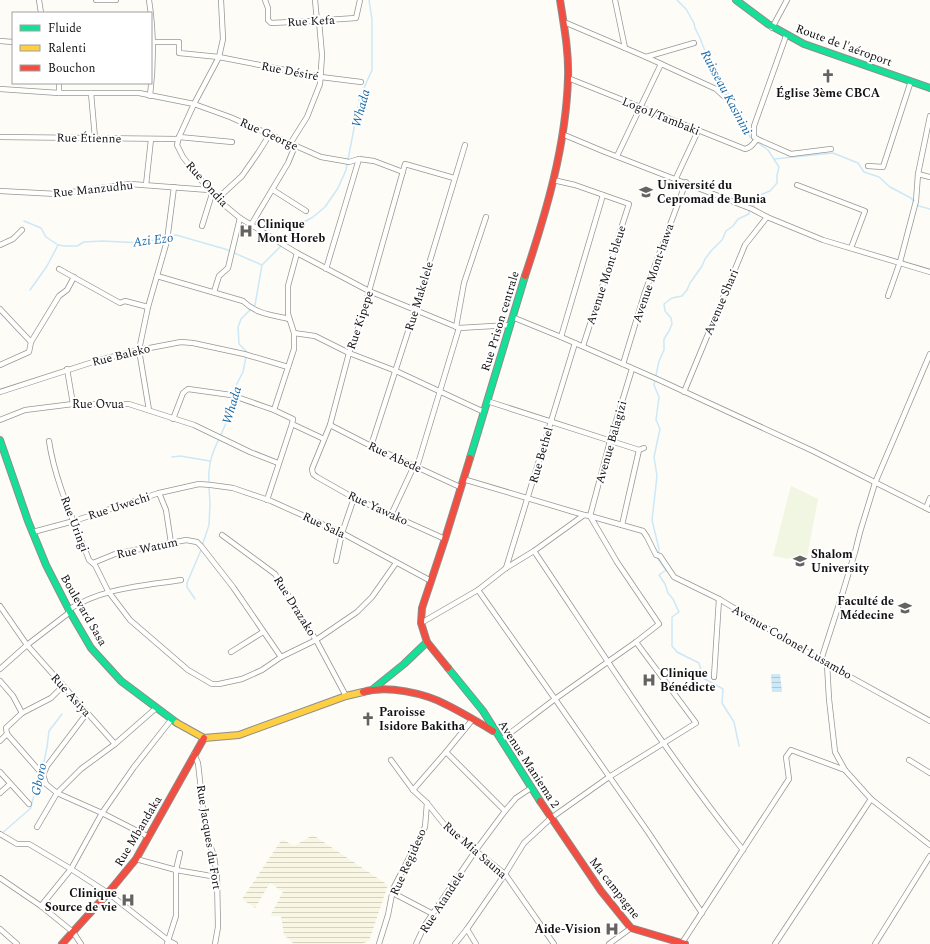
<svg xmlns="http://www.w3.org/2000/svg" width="930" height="944" font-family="Spectral,serif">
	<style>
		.farmland { fill: url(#farmland-rules) }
		.pitch { fill: #f0f6e1 }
		.water { fill: url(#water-rules) }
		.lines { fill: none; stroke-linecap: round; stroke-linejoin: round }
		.stream { stroke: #cde8f7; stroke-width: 1.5 }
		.street-casing { stroke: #979795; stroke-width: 6 }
		.fast-casing { stroke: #8e8d8b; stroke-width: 8 }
		.slow-casing { stroke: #8e8d8b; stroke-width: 8 }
		.jam-casing { stroke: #8e8d8b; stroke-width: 8 }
		.street { stroke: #fffffe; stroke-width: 4.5 }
		.fast { stroke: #16e098; stroke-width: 6 }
		.slow { stroke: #ffcf43; stroke-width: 6 }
		.jam { stroke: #f24e42; stroke-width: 6 }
		.labels { text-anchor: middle; stroke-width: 4; stroke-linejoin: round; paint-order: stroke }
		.street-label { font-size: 12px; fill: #111; stroke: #fff }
		.poi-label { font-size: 12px; font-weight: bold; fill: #111; stroke: #fff; text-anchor: start }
		.water-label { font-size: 13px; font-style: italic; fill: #1768a6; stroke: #fff }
	</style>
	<defs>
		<pattern id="farmland-rules" width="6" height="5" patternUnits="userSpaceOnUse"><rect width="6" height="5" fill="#f9f7e4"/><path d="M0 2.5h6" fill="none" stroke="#d4d3c3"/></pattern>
		<pattern id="water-rules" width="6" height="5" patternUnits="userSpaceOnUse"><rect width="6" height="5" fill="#cde8f7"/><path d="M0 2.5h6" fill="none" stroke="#afc6d3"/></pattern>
	</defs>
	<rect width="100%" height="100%" fill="#fdfcf7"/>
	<!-- farmland -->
	<path class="farmland" d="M313 835 388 885 369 941 361 944H294L284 935 281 916H270L283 892 270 883 255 908 242 899 282 839 294 846Z"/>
	<!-- pitch -->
	<path class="pitch" d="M791 486 818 499 806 562 773 556Z"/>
	<!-- water -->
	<path class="water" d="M771 674H780L782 692H772Z"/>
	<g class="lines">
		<!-- stream -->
		<g class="stream">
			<path d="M677 0 686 9 694 23 695 28 700 38 705 51 741 117 750 137 768 150 779 167 777 175V183L770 191 762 194 755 204 752 207"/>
			<path d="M774 159 833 153 858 163 864 172 879 177 890 187 911 198 914 202"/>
			<path d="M917 205 919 206 930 209"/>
			<path d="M24 221 41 228 46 237 58 245 65 246H77L84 242 102 241 142 243 176 235 225 249 262 265"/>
			<path d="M286 240 297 226 313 217 325 207 338 188 346 170 360 97 372 70V20L369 0"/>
			<path d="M30 290 47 266 58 245"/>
			<path d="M232 393 243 372 247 352 239 344 238 327 241 319 255 305 262 265 281 246"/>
			<path d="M172 457 180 456 210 461"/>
			<path d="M209 483C207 455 219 442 228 418 230 412 231 404 233 397"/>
			<path d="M202 546 209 525 210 504 209 487"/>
			<path d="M195 599 187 587V583L201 550"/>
			<path d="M739 746 734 722 722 703 723 689 703 678 699 663 677 652 672 646V617L679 612 673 599 668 593 665 584 659 575 666 570 658 559 659 549 652 520 657 476 654 457 660 429 656 420 659 397 654 385 659 361 664 350V339L669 331 672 324 671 318 665 311 664 304 672 298 682 296 687 290 690 283 702 266 705 259 711 251 722 240 726 231 733 226 738 219 749 214V210"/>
			<path d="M42 771 47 747 49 731 62 714"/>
			<path d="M1 834 31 808 32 802 41 775"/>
		</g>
		<!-- street casing -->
		<g class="street-casing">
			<g id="street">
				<path d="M39 0 41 13"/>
				<path d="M96 0H116"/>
				<path d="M149 0C154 32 154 63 150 96"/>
				<path d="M221 0 223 39 219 57 194 104 179 137 177 145 183 157 209 190 217 199 240 218 297 253 369 291 459 328 510 325"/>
				<path d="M265 0 268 8V20L271 23 312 21 356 18 360 0"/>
				<path d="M315 0 317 21"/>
				<path d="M615 0 625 48"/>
				<path d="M564 22 646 57 716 89 728 100"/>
				<path d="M772 28 787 0"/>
				<path d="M0 41 13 42"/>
				<path d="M151 42H179V53L219 57 321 77 361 82"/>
				<path d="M646 57 694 43"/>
				<path d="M568 78 745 149C751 148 753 144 757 139"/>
				<path d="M59 83V93"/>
				<path d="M0 89 59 93H139L194 104 230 117 321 157 344 161 349 162 359 159 374 161 403 172"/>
				<path d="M91 93 95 138"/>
				<path d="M562 134 605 152 752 209 767 217 823 240 930 272"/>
				<path d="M0 137 178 139"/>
				<path d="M179 137 232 142"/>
				<path d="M757 139 754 137V126L786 36"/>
				<path d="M757 139 791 154 831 149"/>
				<path d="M290 144 307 117 320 84 322 55 319 21"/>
				<path d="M617 156 661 64"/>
				<path d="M868 166 883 167 911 81"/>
				<path d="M918 174 930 177"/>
				<path d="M676 178 698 131"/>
				<path d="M553 180 575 185 629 204 583 346"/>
				<path d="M146 185 151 139"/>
				<path d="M797 185 865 211 851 248"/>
				<path d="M273 190 306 211"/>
				<path d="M0 191 57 194 130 184 209 190"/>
				<path d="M217 199 242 176 258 153 270 134"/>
				<path d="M251 225 288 163 295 146"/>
				<path d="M202 226 212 194"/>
				<path d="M0 245 13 239 22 230"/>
				<path d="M59 269 120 303 125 301 148 307"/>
				<path d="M326 269 359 159"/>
				<path d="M157 276 243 301C256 314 272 315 289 319"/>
				<path d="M214 292 219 276 228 268 240 218"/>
				<path d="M888 296 900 262 916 201 918 174 930 116"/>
				<path d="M0 309 31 342"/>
				<path d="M512 317 561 337 657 379 813 451 930 510"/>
				<path d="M456 327 464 283 486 217"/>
				<path d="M294 333 315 336 349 353 396 371 484 412"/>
				<path d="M561 337 603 195"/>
				<path d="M623 364 645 292 686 182"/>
				<path d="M0 365 29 352 31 342 59 296 67 290 74 277"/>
				<path d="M67 369 73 404"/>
				<path d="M0 392 96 361 139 350 181 342 193 343 244 354 288 367"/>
				<path d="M684 392 745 245 767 217"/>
				<path d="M487 401 639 450 644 448"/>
				<path d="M149 410 139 350 148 307 167 241 174 187"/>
				<path d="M274 410 294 349V333L288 314V286L297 253"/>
				<path d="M173 419 183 393 188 389 231 395 274 410 293 419 292 424 324 439"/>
				<path d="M0 420 25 410 73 404H129L194 425 250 452 278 463"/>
				<path d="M330 425 371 446 460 487"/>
				<path d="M49 441C55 482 74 521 89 560L95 565 108 591 130 620 188 670 212 684H219L242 679 262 670 281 657 316 640 357 612 372 597 396 563"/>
				<path d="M371 446 415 310 465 145"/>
				<path d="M417 467 459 328"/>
				<path d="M463 479 584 515"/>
				<path d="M159 493 166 510 171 543"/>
				<path d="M267 500 292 424"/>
				<path d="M926 508 930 498"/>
				<path d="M391 515 414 466"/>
				<path d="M590 516 617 562 659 624 636 642 555 699 648 832 702 913"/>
				<path d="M590 516 610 441 632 369"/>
				<path d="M622 525 639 450"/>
				<path d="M33 532 74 521 159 493 199 484 211 485 233 488 271 501 342 533 431 581"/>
				<path d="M222 535 275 574 316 640 346 696"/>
				<path d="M445 539 354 498 317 477 313 474 312 469 330 425 349 353 360 323 405 164 454 178"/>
				<path d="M534 551C602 652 667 755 743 850"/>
				<path d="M336 561 342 533 354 498"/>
				<path d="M93 563 115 554 186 540 197 542 201 546 233 587 281 657"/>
				<path d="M506 568 575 343"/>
				<path d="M478 590 555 699 501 740"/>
				<path d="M0 606 27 645 115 744"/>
				<path d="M68 610C102 588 142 586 181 580"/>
				<path d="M421 623 478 590 506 568 534 551 584 515 590 516 643 531 647 537 656 555 660 556 674 577 719 599 827 664 930 721"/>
				<path d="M231 652 263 632"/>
				<path d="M821 660 842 595 855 552 860 532 875 483 930 354"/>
				<path d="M827 664 829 699 835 752 845 770 871 799 930 845"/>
				<path d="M0 669 27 645 70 612"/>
				<path d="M714 677 719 599"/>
				<path d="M0 681 13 696 22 713"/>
				<path d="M87 713 47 766 43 775 46 784 57 793 102 813 149 837"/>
				<path d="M0 741 7 734"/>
				<path d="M446 752 505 811"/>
				<path d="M194 754 198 763 206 834 214 856 217 877 218 927 215 944"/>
				<path d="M391 760 413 790 427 803 447 828 505 874 554 944"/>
				<path d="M909 760 930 773"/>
				<path d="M0 772 29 804"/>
				<path d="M43 775 7 734 6 728 22 713 51 698 63 686"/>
				<path d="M413 790 446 752 473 719"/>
				<path d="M0 793 10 784"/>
				<path d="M37 827 57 793 81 769 115 744 155 709"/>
				<path d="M0 834 17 844H29L71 869 108 893 169 941 175 944"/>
				<path d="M136 859 176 870 217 877"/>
				<path d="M0 878 41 906 73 932 81 944"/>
				<path d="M393 893 433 914"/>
				<path d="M41 906 71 869 102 813 134 767 171 720"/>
				<path d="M0 929 17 944"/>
				<path d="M467 929 476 944"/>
				<path d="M682 943 789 779 786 757 791 750 845 770"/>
				<path d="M167 944 176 916V870L180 853"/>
				<path d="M379 944 388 915 393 889 425 827 427 803"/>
				<path d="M416 944 425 925 476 850 505 811 516 798 531 788"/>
				<path d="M455 944 467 929 505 874 524 843 551 818 609 777 696 723 636 642"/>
				<path d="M609 944 631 928"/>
				<path d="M775 944 871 799"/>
				<path d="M875 944 930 856"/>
			</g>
		</g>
		<!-- fast casing -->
		<g class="fast-casing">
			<g id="fast">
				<path d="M736 0 768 24 804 44 930 88"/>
				<path d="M0 440 28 521 46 565 70 612 91 648 121 681 177 723"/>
				<path d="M470 458 525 276"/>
				<path d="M448 668 483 711 540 801"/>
				<path d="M373 689 404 664 427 642"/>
			</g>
		</g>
		<!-- slow casing -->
		<g class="slow-casing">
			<path id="slow" d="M177 723 204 738 239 735 346 696 363 692"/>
		</g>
		<!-- jam casing -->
		<g class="jam-casing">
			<g id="jam">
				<path d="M525 276C546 213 566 146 568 78 569 52 564 26 560 0"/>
				<path d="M448 668 427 642 421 623 422 608 445 539 470 458"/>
				<path d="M363 692C387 685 425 693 447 705 463 713 478 722 493 731"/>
				<path d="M540 801 601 891 631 928 685 944"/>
				<path d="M62 944 108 893 136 859 204 738"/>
			</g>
		</g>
		<!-- street -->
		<use href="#street" class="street"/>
		<!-- fast -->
		<use href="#fast" class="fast"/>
		<!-- slow -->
		<use href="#slow" class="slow"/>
		<!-- jam -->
		<use href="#jam" class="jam"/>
	</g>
	<!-- icons -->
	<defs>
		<g id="church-bare" transform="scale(1.08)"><path d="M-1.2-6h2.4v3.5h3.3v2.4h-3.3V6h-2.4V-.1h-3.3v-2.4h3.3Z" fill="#646362" stroke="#fff" stroke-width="2.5" paint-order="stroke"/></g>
		<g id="university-bare" transform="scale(1.08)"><path d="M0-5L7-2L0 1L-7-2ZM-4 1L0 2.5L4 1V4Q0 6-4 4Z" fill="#646362" stroke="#fff" stroke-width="2.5" paint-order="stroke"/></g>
		<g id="hospital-bare" transform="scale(1.08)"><path d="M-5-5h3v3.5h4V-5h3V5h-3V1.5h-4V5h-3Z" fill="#646362" stroke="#fff" stroke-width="2.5" paint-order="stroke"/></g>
	</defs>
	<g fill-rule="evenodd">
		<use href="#church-bare" x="828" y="76"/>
		<use href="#university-bare" x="646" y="192"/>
		<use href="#hospital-bare" x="246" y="231"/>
		<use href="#university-bare" x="800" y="561"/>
		<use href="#university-bare" x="905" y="608"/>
		<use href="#hospital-bare" x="649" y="680"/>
		<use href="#church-bare" x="368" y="719"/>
		<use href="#hospital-bare" x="128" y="900"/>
		<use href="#hospital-bare" x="612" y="929"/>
	</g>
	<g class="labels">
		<!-- street labels -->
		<g class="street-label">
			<text transform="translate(311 21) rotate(-3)" y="4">Rue Kefa</text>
			<text transform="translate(844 45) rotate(20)" y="4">Route de l'aéroport</text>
			<text transform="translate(290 71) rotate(11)" y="4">Rue Désiré</text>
			<text transform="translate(661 116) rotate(22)" y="4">Logo1/Tambaki</text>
			<text transform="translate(269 134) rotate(24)" y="4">Rue George</text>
			<text transform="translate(89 138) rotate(1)" y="4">Rue Étienne</text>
			<text transform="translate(207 184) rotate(48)" y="4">Rue Ondia</text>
			<text transform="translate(93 189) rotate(-6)" y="4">Rue Manzudhu</text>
			<text transform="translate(653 273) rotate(-71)" y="4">Avenue Mont-hawa</text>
			<text transform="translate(606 275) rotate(-72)" y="4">Avenue Mont bleue</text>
			<text transform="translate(419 296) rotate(-73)" y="4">Rue Makelele</text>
			<text transform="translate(721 302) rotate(-67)" y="4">Avenue Shari</text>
			<text transform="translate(360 320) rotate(-72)" y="4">Rue Kipepe</text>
			<text transform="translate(500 321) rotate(-73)" y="4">Rue Prison centrale</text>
			<text transform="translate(121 355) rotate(-14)" y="4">Rue Baleko</text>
			<text x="98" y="408">Rue Ovua</text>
			<text transform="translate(611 442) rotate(-74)" y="4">Avenue Balagizi</text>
			<text transform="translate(541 455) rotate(-74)" y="4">Rue Bethel</text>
			<text transform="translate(395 457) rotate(25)" y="4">Rue Abede</text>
			<text transform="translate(119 506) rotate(-18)" y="4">Rue Uwechi</text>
			<text transform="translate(378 508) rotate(25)" y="4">Rue Yawako</text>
			<text transform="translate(75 524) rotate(69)" y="4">Rue Uringi</text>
			<text transform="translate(324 525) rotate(25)" y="4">Rue Sala</text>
			<text transform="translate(147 548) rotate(-12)" y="4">Rue Watum</text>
			<text transform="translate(295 606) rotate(58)" y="4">Rue Drazako</text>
			<text transform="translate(84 610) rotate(60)" y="4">Boulevard Sasa</text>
			<text transform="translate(792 642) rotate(30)" y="4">Avenue Colonel Lusambo</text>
			<text transform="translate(71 695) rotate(48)" y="4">Rue Asiya</text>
			<text transform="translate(529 764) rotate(57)" y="4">Avenue Maniema 2</text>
			<text transform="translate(138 831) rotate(-59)" y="4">Rue Mbandaka</text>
			<text transform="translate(209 837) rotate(81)" y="4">Rue Jacques du Fort</text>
			<text transform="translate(475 850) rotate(41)" y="4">Rue Mia Sauna</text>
			<text transform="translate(408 862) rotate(-66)" y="4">Rue Regideso</text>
			<text transform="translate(615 888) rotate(52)" y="4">Ma campagne</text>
			<text transform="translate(442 902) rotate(-57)" y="4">Rue Atandele</text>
		</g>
		<!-- poi labels -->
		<g class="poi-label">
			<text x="828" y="97" text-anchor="middle">Église 3ème CBCA</text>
			<text x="657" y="189">Université du<tspan x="657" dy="14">Cepromad de Bunia</tspan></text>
			<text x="257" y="228">Clinique<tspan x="257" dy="14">Mont Horeb</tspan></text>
			<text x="811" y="558">Shalom<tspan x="811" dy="14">University</tspan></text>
			<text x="894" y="605" text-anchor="end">Faculté de<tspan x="894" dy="14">Médecine</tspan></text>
			<text x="660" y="677">Clinique<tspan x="660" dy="14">Bénédicte</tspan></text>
			<text x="379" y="716">Paroisse<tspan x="379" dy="14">Isidore Bakitha</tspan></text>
			<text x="117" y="897" text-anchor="end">Clinique<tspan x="117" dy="14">Source de vie</tspan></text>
			<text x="601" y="933" text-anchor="end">Aide-Vision</text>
		</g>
		<!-- water labels -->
		<g class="water-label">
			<text transform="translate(727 92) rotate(62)" y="5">Ruisseau Kasinini</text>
			<text transform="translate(360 108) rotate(-75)" y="5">Whada</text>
			<text transform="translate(153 239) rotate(-7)" y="5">Azi Ezo</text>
			<text transform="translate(231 405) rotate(-73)" y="5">Whada</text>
			<text transform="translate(38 779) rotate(-77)" y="5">Gboro</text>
		</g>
	</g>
	<!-- legend -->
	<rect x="12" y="12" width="140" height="72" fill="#ffffff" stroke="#a0a0a0"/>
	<rect x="20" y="25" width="20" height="6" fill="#16e098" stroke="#a0a0a0"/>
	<text x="48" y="32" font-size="12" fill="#111111">Fluide</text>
	<rect x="20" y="45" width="20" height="6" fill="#ffcf43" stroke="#a0a0a0"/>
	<text x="48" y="52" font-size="12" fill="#111111">Ralenti</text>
	<rect x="20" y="65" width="20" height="6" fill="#f24e42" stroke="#a0a0a0"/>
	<text x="48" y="72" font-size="12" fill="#111111">Bouchon</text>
</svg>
